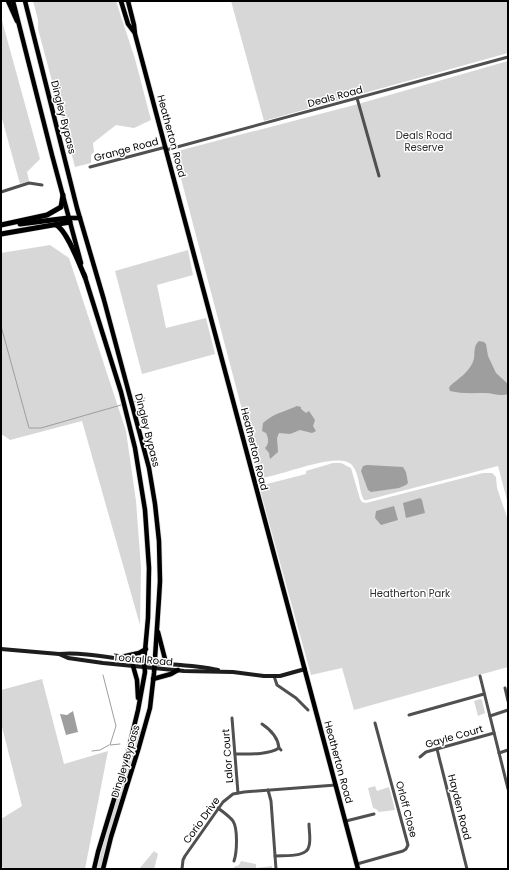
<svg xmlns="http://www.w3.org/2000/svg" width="509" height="870" font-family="Poppins,sans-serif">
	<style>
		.green { fill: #d7d7d7 }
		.water { fill: #9e9e9e }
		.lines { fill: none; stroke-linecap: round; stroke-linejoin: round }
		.stream { stroke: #9e9e9e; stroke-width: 1 }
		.primary-casing { stroke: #dbdbdb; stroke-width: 6 }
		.trunk-casing { stroke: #dbdbdb; stroke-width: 6 }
		.motorway-casing { stroke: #dbdbdb; stroke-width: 6 }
		.minor { stroke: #505050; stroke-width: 3 }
		.secondary { stroke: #1d1d1d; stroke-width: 4 }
		.primary { stroke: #000; stroke-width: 4.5 }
		.trunk { stroke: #000; stroke-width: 4.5 }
		.motorway { stroke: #000; stroke-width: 5 }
		.labels { text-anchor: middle; stroke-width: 3; stroke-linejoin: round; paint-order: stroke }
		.street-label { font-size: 10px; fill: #000; stroke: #fff }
		.park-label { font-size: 10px; fill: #2e2e2e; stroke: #fff }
	</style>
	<rect width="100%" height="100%" fill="#fff"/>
	<!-- green -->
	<g class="green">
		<path d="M33 1H116L135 59 151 120 134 128 116 125 93 143 94 152 91 155V163L75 167 38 29V20Z"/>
		<path d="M231 1H508V53L264 121Z"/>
		<path d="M1 17 40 159 27 172 29 181 20 184 1 115Z"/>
		<path d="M508 61V504L498 466 367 500H364C358 489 360 474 352 465 338 450 280 477 260 478L174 152 358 104Z"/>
		<path d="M50 245 69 258 126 431 136 501 141 568 140 625 82 421 10 440 3 435 1 436V253Z"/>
		<path d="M188 250 193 275 157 285 166 328 206 318 215 354 142 374 115 271Z"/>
		<path d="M333 463H341L351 468 360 499 362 502 366 503 483 473H492L496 477 497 488 508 520V667L354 710 342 668 311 675 259 486 306 474V471Z"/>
		<path d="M42 679 64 764 108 751 85 869H8L1 867V819L22 806 1 723V690Z"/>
		<path d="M480 699 482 700 485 713 478 716 474 701Z"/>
		<path d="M138 728 141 729 139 737 104 853 101 869H97L102 849 133 743Z"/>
		<path d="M375 786 377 791 389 787 395 810 379 812 376 809 373 808 368 788Z"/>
		<path d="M154 851 158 854 154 869H139Z"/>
		<path d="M241 861 256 864V868L272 866V869H234V867L239 865Z"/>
	</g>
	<!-- water -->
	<g class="water">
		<path d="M479 341 484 342 486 344 488 356 496 373 508 384V394C500 397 493 393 485 393 473 393 462 394 450 391L449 388 450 386C459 378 468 373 473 362 476 355 472 347 479 341Z"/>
		<path d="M297 406 301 407V409L306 413 309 411 315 420 313 426 316 431 312 433 300 430 290 434 279 433 277 438 278 452 270 459 269 453 265 448C269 444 269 439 266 433L262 431 263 423C274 413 284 412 297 406Z"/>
		<path d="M367 465 403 467 406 472 408 483 406 485 399 488 371 492 368 490 361 471 363 466Z"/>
		<path d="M420 498 422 500 425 513 406 518 403 503Z"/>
		<path d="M394 506 398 520 381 525 375 518 376 511Z"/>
		<path d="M73 711 78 732 66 735 60 714 67 715Z"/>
	</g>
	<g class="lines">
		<!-- stream -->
		<g class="stream">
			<path d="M1 326 29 428H41L121 405"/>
			<path d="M134 402 145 398"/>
			<path d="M103 675 116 726 110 745 120 744"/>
			<path d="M92 751 100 750 109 745"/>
		</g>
		<!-- primary casing -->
		<g class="primary-casing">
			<g id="primary">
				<path d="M8 1 17 21"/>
				<path d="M121 1 128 24 134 32"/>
				<path d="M128 1 134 25 135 34 358 869"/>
			</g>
		</g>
		<!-- trunk casing -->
		<g class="trunk-casing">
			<g id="trunk">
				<path d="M13 1 52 155 81 263"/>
				<path d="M25 1 77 208 104 300 149 468 155 504 159 541 160 581 159 598 154 673 150 708 139 747 111 837 103 869"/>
				<path d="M68 218H80"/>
				<path d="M84 274 121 392 135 448 145 510 149 568 148 618 144 662 145 672 138 710 126 760 98 852 94 869"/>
				<path d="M158 632 166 663"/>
				<path d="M117 658 139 653 146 649"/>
				<path d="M133 666 137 680 138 698"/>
				<path d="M153 679 171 674 178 670"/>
			</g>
		</g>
		<!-- motorway casing -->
		<g class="motorway-casing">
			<g id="motorway">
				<path d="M20 224 68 218"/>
				<path d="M1 225 47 215 61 207 63 195"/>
				<path d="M56 225C67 230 80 266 85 277"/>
				<path d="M1 234 70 222"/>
			</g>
		</g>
		<!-- minor -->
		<g class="minor">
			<path d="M357 98 379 176"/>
			<path d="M166 150 508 57"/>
			<path d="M90 167 166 147"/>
			<path d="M1 192 29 183 42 185"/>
			<path d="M274 676 277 685 296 698 308 710"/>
			<path d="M480 676 508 789"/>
			<path d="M505 688 508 701"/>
			<path d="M409 715 484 694"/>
			<path d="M490 716 508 710"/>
			<path d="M232 718 238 793"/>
			<path d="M262 724C271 730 278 737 279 748L281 750"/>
			<path d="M437 749 467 869"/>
			<path d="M499 753 508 750"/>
			<path d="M235 754C247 754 269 755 279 748"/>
			<path d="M420 757 426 752 494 733"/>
			<path d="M268 790 271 801 276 869"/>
			<path d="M218 808C223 812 229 816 233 821 238 829 237 852 234 861"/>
			<path d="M346 821 374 814"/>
			<path d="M275 856C284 855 307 858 309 846 311 839 309 831 309 824"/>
			<path d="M357 864 403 851 406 849 408 845 375 723"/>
			<path d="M182 869 183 860 185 856 223 802 233 794 244 792 336 785"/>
		</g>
		<!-- secondary -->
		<g class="secondary">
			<path d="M1 649 59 654C85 652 110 658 136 661 163 665 191 664 218 670"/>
			<path d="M59 654 68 658 103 663 184 671 233 672 264 676H280L305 669"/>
		</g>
		<!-- primary -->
		<use href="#primary" class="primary"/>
		<!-- trunk -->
		<use href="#trunk" class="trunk"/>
		<!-- motorway -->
		<use href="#motorway" class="motorway"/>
	</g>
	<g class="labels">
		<!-- street labels -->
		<g class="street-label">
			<text transform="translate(335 96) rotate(-15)" y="4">Deals Road</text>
			<text transform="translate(64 117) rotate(76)" y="4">Dingley Bypass</text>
			<text transform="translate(172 136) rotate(75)" y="4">Heatherton Road</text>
			<text transform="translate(126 149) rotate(-15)" y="4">Grange Road</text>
			<text transform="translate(148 430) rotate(76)" y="4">Dingley Bypass</text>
			<text transform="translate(255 449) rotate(76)" y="4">Heatherton Road</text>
			<text transform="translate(143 659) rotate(5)" y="4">Tootal Road</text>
			<text transform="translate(454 736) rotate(-16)" y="4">Gayle Court</text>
			<text transform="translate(227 756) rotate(-94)" y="4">Lalor Court</text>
			<text transform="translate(125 761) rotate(-73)" y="4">Dingley Bypass</text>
			<text transform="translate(339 762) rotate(75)" y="4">Heatherton Road</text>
			<text transform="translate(460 807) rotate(76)" y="4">Hayden Road</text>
			<text transform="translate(407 809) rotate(75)" y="4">Orloff Close</text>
			<text transform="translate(201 820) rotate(-54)" y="4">Corio Drive</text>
		</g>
		<!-- park labels -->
		<g class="park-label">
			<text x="424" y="139">Deals Road<tspan x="424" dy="12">Reserve</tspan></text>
			<text x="410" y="597">Heatherton Park</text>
		</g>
	</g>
	<!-- border -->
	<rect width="509" height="870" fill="none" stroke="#000000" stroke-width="4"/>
</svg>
